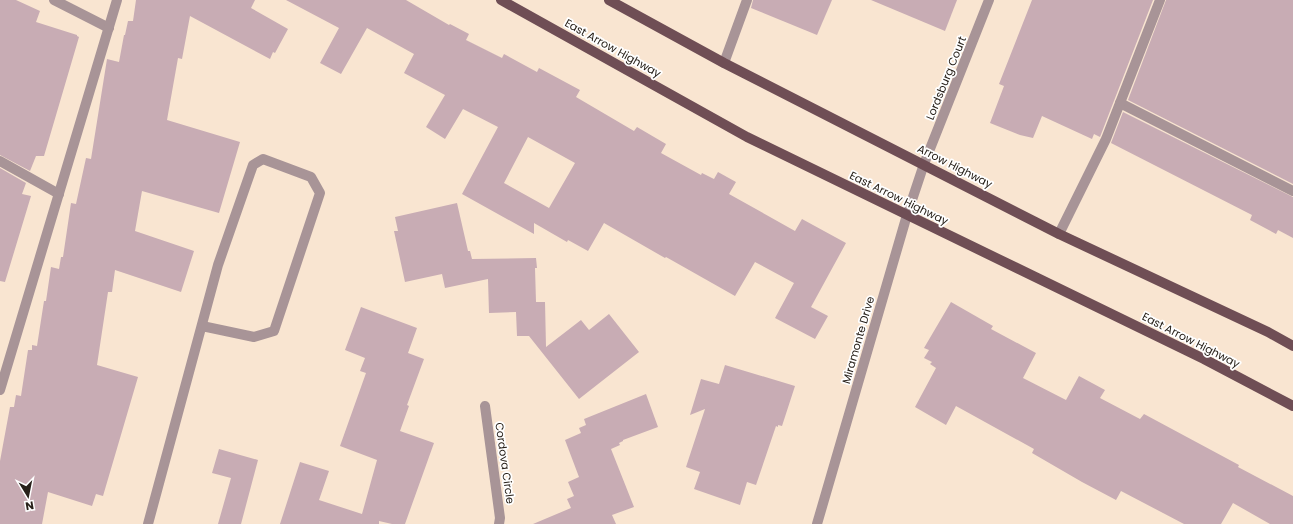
<svg xmlns="http://www.w3.org/2000/svg" width="1293" height="524" font-family="Poppins,sans-serif">
	<style>
		.building { fill: #c8acb4; fill-rule: evenodd }
		.lines { fill: none; stroke-linecap: round; stroke-linejoin: round }
		.lane { stroke: #a89497; stroke-width: 10 }
		.street { stroke: #a89497; stroke-width: 10 }
		.primary { stroke: #6f4e55; stroke-width: 10 }
		.labels { text-anchor: middle; stroke-width: 3.5; stroke-linejoin: round; paint-order: stroke }
		.street-label { font-size: 11px; fill: #272019; stroke: #fff }
	</style>
	<rect width="100%" height="100%" fill="#f9e5d1"/>
	<!-- building -->
	<g class="building">
		<path d="M0 0H16L40 11 36 22 77 35V36L79 37 44 156H36L30 171 0 155Z"/>
		<path d="M136 0H255L251 8 288 29 275 53 273 52 270 59 190 16 182 59 178 58 167 120 240 142 219 213 142 191 135 231 194 251 181 292 115 270 112 292H108L97 365 138 377 103 496 96 494 92 506 48 492 42 524H0V461L10 407H14L16 395 21 396 28 350H32V345L37 346 44 301H46L51 267 59 269 61 257H63L71 203 76 204 86 158 91 159 107 59 119 62 124 35H125L128 21H133Z"/>
		<path d="M286 0H406L449 25 450 24 469 34 466 40 502 58 504 54 537 72 539 68 580 90 576 97 634 131 637 127 666 144 661 153 701 175 702 173 714 179 718 172 736 182 729 194 795 231 802 219 846 243 811 307 828 316 815 339 775 318 794 283 755 262 735 296 666 257 665 258 604 223 588 251 568 240 567 242 534 223V234L462 194 498 127 463 109 445 139 426 127 445 95 404 73 414 54 367 28 341 74 320 63 339 28ZM528 137 575 163 549 208 504 183Z"/>
		<path d="M753 0H832L817 35 751 8Z"/>
		<path d="M871 0H957L945 31Z"/>
		<path d="M1032 0H1153L1100 137 1094 134 1092 139 1042 116 1033 138 1020 135 990 123 1004 86 999 84Z"/>
		<path d="M1166 0H1293V184L1128 100Z"/>
		<path d="M1123 112 1293 197V238L1278 230 1276 234 1250 220 1252 215 1111 143Z"/>
		<path d="M0 168 26 183 22 194 31 196 5 282 0 281Z"/>
		<path d="M457 203 468 251H470L472 259 536 258 537 268H535L536 302H545L546 347 581 320 589 330 609 314 639 352 579 399 529 336H517L516 312 489 313 488 279 445 288 442 274 405 282 394 231H398L395 217Z"/>
		<path d="M951 302 993 326 991 329 1036 353 1023 378 1066 400 1079 376 1105 390 1100 398 1140 419 1144 414 1239 465 1238 467 1293 496V524H1270L1233 503 1221 524H1184L1121 491 1116 500 1082 482 1032 453 1034 449 956 406 946 425 915 407 936 368 930 364 932 362 924 358 929 350 924 348Z"/>
		<path d="M361 307 417 328 408 353 424 359 407 405 409 406 400 431 434 443 405 524H392L379 521V524H280L300 462 329 471 319 500 362 514 377 460 340 446 366 373 360 371 365 358 345 350Z"/>
		<path d="M725 365 795 386 782 426 778 425V427L776 426 756 485 747 482 740 505 694 489 700 472 686 467 705 409 690 415 701 379 719 384Z"/>
		<path d="M646 394 658 427 623 440V441L619 443 620 445 611 449 634 507 612 515 616 524H533L571 508 567 499 574 496 568 482 579 477 565 440 581 433 579 428 586 425 584 419Z"/>
		<path d="M219 449 258 460 241 524H218L231 478 212 473Z"/>
	</g>
	<g class="lines">
		<!-- lane -->
		<g class="lane">
			<path d="M54 0 109 28"/>
			<path d="M1120 103 1293 191"/>
			<path d="M0 161 59 194"/>
			<path d="M1059 234 1106 139 1160 0"/>
			<path d="M0 390 117 0"/>
			<path d="M148 524 218 265 253 165 263 159 311 177 320 193 274 331 254 337 202 326"/>
		</g>
		<!-- street -->
		<g class="street">
			<path d="M724 63 747 0"/>
			<path d="M485 406 500 518 499 524"/>
			<path d="M817 524 907 215 924 164 989 0"/>
		</g>
		<!-- primary -->
		<g class="primary">
			<path d="M501 0 747 137 1204 359 1293 406"/>
			<path d="M609 0 724 63 1059 234 1268 332 1293 346"/>
		</g>
	</g>
	<g class="labels">
		<!-- street labels -->
		<g class="street-label">
			<text transform="translate(613 48) rotate(29)" y="4">East Arrow Highway</text>
			<text transform="translate(946 78) rotate(-68)" y="4">Lordsburg Court</text>
			<text transform="translate(955 166) rotate(27)" y="4">Arrow Highway</text>
			<text transform="translate(899 198) rotate(26)" y="4">East Arrow Highway</text>
			<text transform="translate(858 340) rotate(-74)" y="4">Miramonte Drive</text>
			<text transform="translate(1191 340) rotate(27)" y="4">East Arrow Highway</text>
			<text transform="translate(505 463) rotate(82)" y="4">Cordova Circle</text>
		</g>
	</g>
	<!-- north arrow -->
	<g transform="translate(28 496) rotate(170)" stroke="#ffffff" stroke-width="3" paint-order="stroke">
	<path d="M0-3L7 15L0 10L-7 15Z" fill="#272019"/>
	<text y="-6" font-size="11" font-weight="bold" text-anchor="middle" fill="#272019">N</text>
	</g>
</svg>
